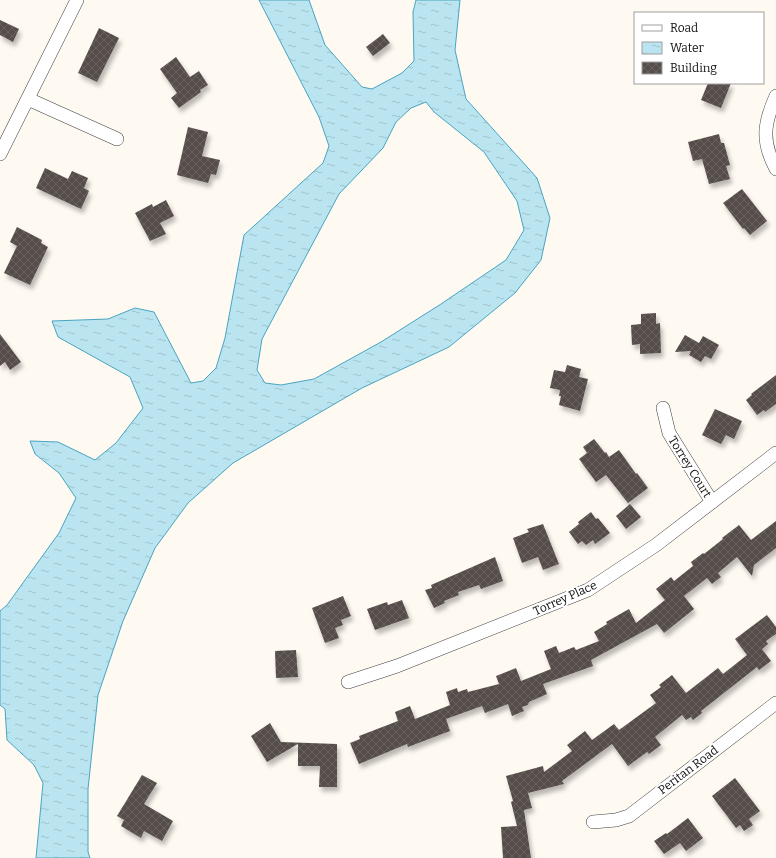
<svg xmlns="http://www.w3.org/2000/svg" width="776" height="858" font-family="Bitter,serif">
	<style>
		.water { fill: url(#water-ripples); stroke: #48a4c1; fill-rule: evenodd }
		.building { fill: url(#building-cross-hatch); filter: url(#shadow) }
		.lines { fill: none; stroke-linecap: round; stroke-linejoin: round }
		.street-casing { stroke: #414141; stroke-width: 14 }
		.street { stroke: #fff; stroke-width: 13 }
		.labels { text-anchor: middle; stroke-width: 4; stroke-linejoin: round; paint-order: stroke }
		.street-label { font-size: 12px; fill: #0e0e0e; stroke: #fff }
	</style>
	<defs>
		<pattern id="water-ripples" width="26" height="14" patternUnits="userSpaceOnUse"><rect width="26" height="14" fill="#bae5f0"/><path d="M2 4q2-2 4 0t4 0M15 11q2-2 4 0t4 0" fill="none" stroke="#9fc3cd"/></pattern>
		<pattern id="building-cross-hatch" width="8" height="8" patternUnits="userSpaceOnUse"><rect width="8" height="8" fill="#564e4b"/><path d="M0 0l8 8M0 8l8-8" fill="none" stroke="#696361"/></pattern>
		<filter id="shadow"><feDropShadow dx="2.5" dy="4.5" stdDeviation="2" flood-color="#0004"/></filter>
	</defs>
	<rect width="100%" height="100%" fill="#fef9f1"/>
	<!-- water -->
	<path class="water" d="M259 0H309L325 45 362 87 372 89 402 73 414 61 413 12 416 0H460L455 50 466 99 537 178 550 218 541 260 515 293 449 347 362 388 233 463 188 503 155 548 123 621 98 695 88 789V852L90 858H36L43 783 34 765 7 740 5 709 0 705V611L7 605 59 533 76 498 59 473 35 454 30 441 58 442 95 460 116 443 143 408 130 377 58 337 52 321 108 319 135 308 154 312 191 383 203 381 216 368 225 338 244 235 323 163 329 146 319 117ZM426 102 434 112 484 152 517 201 524 230 506 260 441 304 381 342 314 379 281 385 265 383 257 370 262 339 339 194 383 148 396 122 411 108Z"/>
	<!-- building -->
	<g class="building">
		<path d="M0 20 19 29 13 42 0 35Z"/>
		<path d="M99 28 119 38 97 82 78 73Z"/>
		<path d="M383 34 390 43 373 56 366 47Z"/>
		<path d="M176 57 190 77 199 71 208 85 200 90 201 92 179 108 171 98 177 93 160 69Z"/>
		<path d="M708 83H731L721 108 701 100Z"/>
		<path d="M188 127 208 132 202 156 220 160 216 175 211 174 208 183 177 175Z"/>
		<path d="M719 134 721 143H724L730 165 726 166 730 179 709 184 702 159 693 161 688 142Z"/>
		<path d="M45 168 68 179 72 171 88 178 84 188 89 191 81 209 36 188Z"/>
		<path d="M742 189 767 221 750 235 744 228 743 229 723 203Z"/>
		<path d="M166 200 174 216 160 223 166 234 150 241 135 213 152 204 153 207Z"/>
		<path d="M17 227 42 240 41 243 48 247 30 285 4 273 17 246 10 242Z"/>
		<path d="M656 313V324L660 323 661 353 640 354V344L632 345 631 325 641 324V314Z"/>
		<path d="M0 334 21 362 10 370 5 362 0 366Z"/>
		<path d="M685 335 699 343 703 336 719 345 711 359 705 356 701 362 689 355 691 351 675 352Z"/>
		<path d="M567 365 581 369 579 377 588 379 580 411 559 405 561 396H559L560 390 550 388 554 370 565 372Z"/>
		<path d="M776 375V404L765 412 764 410 757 415 746 400 752 395 751 394Z"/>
		<path d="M715 409 742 421 734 439 726 435 721 444 702 435Z"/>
		<path d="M594 439 605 453 606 452 609 457 619 450 636 474 637 473 648 488 628 503 606 475 596 482 579 459 587 453 583 447Z"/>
		<path d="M630 504 641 517 626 529 616 516Z"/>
		<path d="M591 512 596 519 598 518 610 533 595 544 593 540 586 545 582 541 578 544 569 532 579 524 578 522Z"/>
		<path d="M776 521V548L754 565 752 576 737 557 718 573 721 577 712 584 707 578 684 596 694 609 664 633 657 624 591 660 593 666 543 684 547 694 529 702 528 705 522 707 524 711 512 716 508 704 485 713 482 706 446 719 450 731 408 747 407 744 359 764 350 743 360 739 359 736 398 721 395 712 410 706 415 719 450 705 446 692 457 688 458 692 467 689 468 692 499 684 496 676 516 668 521 681 551 669 544 651 556 646 559 653 574 647 576 650 599 641 594 632 607 624 606 622 629 609 636 623 665 600 656 589 671 577 674 581 693 566 691 562 703 553 704 554 723 539 722 538 739 525 751 540Z"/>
		<path d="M543 524 559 564 543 570 538 557 522 563 513 538 529 532 527 529Z"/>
		<path d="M495 557 503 581 481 589 479 585 458 592 459 595 444 601 445 603 434 608 425 590 432 588 431 585Z"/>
		<path d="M343 596 351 616 341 620 343 625 335 628 339 638 325 643 312 608Z"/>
		<path d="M402 600 409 618 375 630 367 609 387 602 388 605Z"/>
		<path d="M767 615 776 627V634L766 641 768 644 762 649 771 661 759 670 757 667 701 711 702 713 693 720 691 717 686 720 682 715 655 737 661 745 649 754 647 752 628 766 612 744 562 781 564 784 528 793 532 808 524 810 531 858H503L501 827 517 826 511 802 513 801 506 776 543 766 544 772 572 751 567 745 585 731 592 740 614 724 619 730 656 703 650 695 661 687 659 685 672 675 686 693 718 668 723 674 747 655 735 639Z"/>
		<path d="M296 650 298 677 276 678 275 651Z"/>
		<path d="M270 723 281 742 337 744V787H319L320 766H298V744L267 762 251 736Z"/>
		<path d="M142 775 157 783 144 804 173 821 162 841 144 831 141 838 121 826 124 820 117 816Z"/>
		<path d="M735 778 760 811 749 819 753 825 744 831 740 825 736 828 712 796Z"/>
		<path d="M688 818 703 838 686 851 680 843 664 854 654 841 666 833 667 834Z"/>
	</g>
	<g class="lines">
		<!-- street casing -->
		<g class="street-casing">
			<g id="street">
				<path d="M776 96C764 123 761 141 776 169"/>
				<path d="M28 99 117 139"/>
				<path d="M0 154 77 0"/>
				<path d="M663 408 669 433 712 502"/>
				<path d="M348 682 397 666 588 590 656 545 776 453"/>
				<path d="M593 822 616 820 629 816 776 703"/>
			</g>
		</g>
		<!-- street -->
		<use href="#street" class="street"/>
	</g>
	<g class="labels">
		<!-- street labels -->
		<g class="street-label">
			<text transform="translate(690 467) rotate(58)" y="4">Torrey Court</text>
			<text transform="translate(565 598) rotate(-24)" y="4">Torrey Place</text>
			<text transform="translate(688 770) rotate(-37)" y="4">Peritan Road</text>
		</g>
	</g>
	<!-- legend -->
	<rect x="634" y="12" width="130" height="72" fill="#ffffff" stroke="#9f9f9f"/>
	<rect x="642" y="25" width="20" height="6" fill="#ffffff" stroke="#9f9f9f"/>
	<text x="670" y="32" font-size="12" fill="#0e0e0e">Road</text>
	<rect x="642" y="42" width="20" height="12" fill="url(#water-ripples)" stroke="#9f9f9f"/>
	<text x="670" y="52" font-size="12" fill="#0e0e0e">Water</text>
	<rect x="642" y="62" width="20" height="12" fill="url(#building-cross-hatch)" stroke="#9f9f9f"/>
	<text x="670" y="72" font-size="12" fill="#0e0e0e">Building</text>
</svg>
